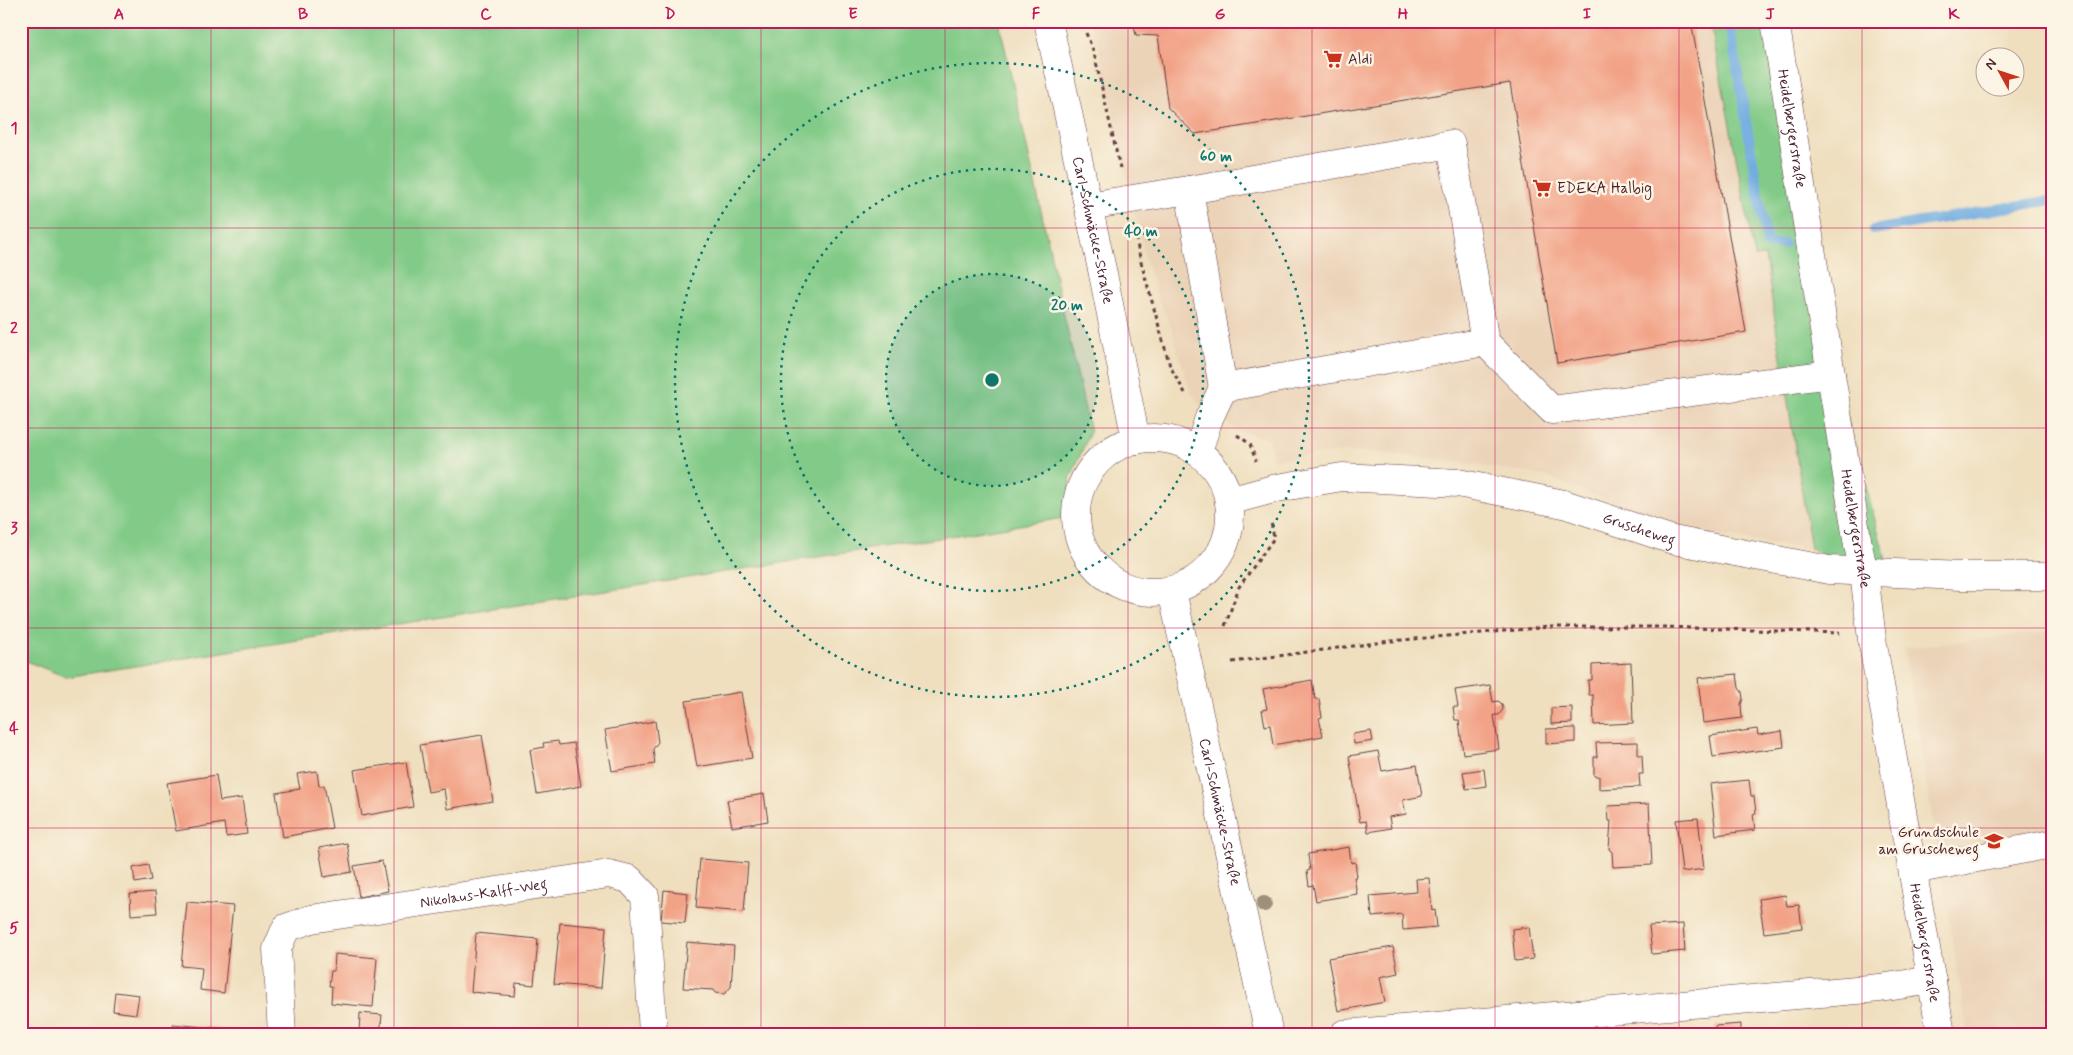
<svg xmlns="http://www.w3.org/2000/svg" width="2073" height="1055" font-family="Mynerve,sans-serif">
	<style>
		.built { fill: #ebd3b8 }
		.green { fill: #81ca87; stroke: #667459 }
		.lines { fill: none; stroke-linecap: round; stroke-linejoin: round }
		.stream { stroke: #6face1; stroke-width: 10 }
		.building { fill: #f2a387 }
		.minor-casing { stroke: #633c41; stroke-width: 29 }
		.path { stroke: #633c41; stroke-width: 3; stroke-dasharray: 4 4; stroke-linecap: butt }
		.minor { stroke: #fff; stroke-width: 28 }
		.tree { fill: #9d917d }
		.grid { fill: none; stroke: #c2185b; stroke-width: 1; stroke-opacity: 0.55 }
		.ring { fill: none; stroke: #0f766e; stroke-width: 2.5; stroke-dasharray: 2.5 5 }
		.labels { text-anchor: middle; stroke-width: 5; stroke-linejoin: round; paint-order: stroke }
		.poi-label { font-size: 15px; fill: #4a1f2b; stroke: #fcf5e5; text-anchor: start }
		.street-label { font-size: 15px; fill: #4a1f2b; stroke: #fcf5e5 }
		.centre { fill: #0f766e; stroke: #fcf5e5; stroke-width: 2.5 }
		.ring-label { font-size: 15px; text-anchor: middle; font-weight: bold; fill: #0f766e; stroke: #fcf5e5; stroke-width: 5; stroke-linejoin: round; paint-order: stroke }
		.neatline { fill: none; stroke: #c2185b; stroke-width: 2 }
		.grid-label { font-size: 16px; text-anchor: middle; font-weight: bold; fill: #c2185b }
	</style>
	<rect width="100%" height="100%" fill="#fcf5e5"/>
	<filter id="ink" filterUnits="userSpaceOnUse"><feTurbulence type="fractalNoise" baseFrequency=".02" numOctaves="2"/><feDisplacementMap in="SourceGraphic" scale="10" xChannelSelector="R" yChannelSelector="G"/><feConvolveMatrix kernelMatrix="1 2 1 2 8 2 1 2 1" color-interpolation-filters="sRGB"/></filter>
	<filter id="wash" filterUnits="userSpaceOnUse"><feTurbulence type="fractalNoise" baseFrequency=".0096" numOctaves="4" result="noise"/><feDisplacementMap in="SourceGraphic" scale="20" xChannelSelector="R" yChannelSelector="G"/><feGaussianBlur stdDeviation="1.12" result="paint"/><feColorMatrix in="noise" values="0 0 0 0 0 0 0 0 0 0 0 0 0 0 0 0 0 1.4 0 .05"/><feComposite in="paint" operator="in"/></filter>
	<g filter="url(#wash)">
		<rect width="100%" height="100%" fill="#efdfbf"/>
		<!-- built -->
		<g class="built">
			<path d="M1088 21H1710L1755 257 1765 255 1811 549 1784 546 1713 534 1649 516 1544 476 1459 462 1383 453 1340 452 1274 460 1268 438 1240 432 1199 404 1189 389 1171 327 1159 300 1145 258 1098 44Z"/>
			<path d="M2052 631V1034H1968L1904 648Z"/>
		</g>
		<!-- green -->
		<g class="green">
			<path d="M21 21H999L1090 432 1070 479V517L66 677 21 659Z"/>
			<path d="M1710 21H1781L1836 377 1893 586 1811 549 1765 256 1755 257Z"/>
		</g>
		<g class="lines">
			<!-- stream -->
			<g class="stream">
				<path d="M1729 21 1767 244H1784"/>
				<path d="M1873 230 2052 200"/>
			</g>
		</g>
		<g id="blocks">
			<!-- building -->
			<g class="building">
				<path d="M1133 21H1691L1746 332 1557 363 1510 83 1195 134 1168 108 1158 36 1136 35Z"/>
				<path d="M1631 663 1633 723 1594 725 1593 695H1589L1588 680H1592V665Z"/>
				<path d="M1737 674 1739 688 1742 692 1743 699 1741 704 1742 718 1703 723 1698 678Z"/>
				<path d="M1312 680 1315 699H1319L1322 717 1319 718 1323 736 1273 745 1270 725 1265 726 1262 710 1267 709 1263 689Z"/>
				<path d="M1490 685 1493 702 1498 701 1502 704 1503 709 1499 715H1494L1499 749 1463 754 1459 720H1455L1453 707H1458L1455 690Z"/>
				<path d="M741 692 752 758 697 767 686 701Z"/>
				<path d="M1572 707V723L1551 724V708Z"/>
				<path d="M655 721 658 742 653 749 655 764 612 771 605 730Z"/>
				<path d="M1575 728V742L1546 744V729Z"/>
				<path d="M1757 729 1758 735 1782 731 1784 747 1713 757 1710 736Z"/>
				<path d="M1371 731 1373 741 1354 744 1353 734Z"/>
				<path d="M482 735 493 801 447 809 444 789 428 792 420 745Z"/>
				<path d="M558 741 559 745 574 743 581 786 537 794 530 750 544 747 543 743Z"/>
				<path d="M1638 742V755H1642L1643 774H1639L1640 787 1599 789V776H1594V757H1597L1596 743Z"/>
				<path d="M1378 751 1382 771 1417 765 1422 796 1403 800 1406 814 1389 817 1391 828 1368 832 1366 821 1360 822 1349 756Z"/>
				<path d="M406 762 413 807 362 816 354 770Z"/>
				<path d="M1484 769 1486 786 1466 789 1463 772Z"/>
				<path d="M317 771 319 786 324 785 332 828 283 837 276 793 300 789 297 774Z"/>
				<path d="M216 775 220 801 242 798 247 834 226 837 224 823 176 831 167 783Z"/>
				<path d="M1749 780 1751 796H1754L1756 813 1753 814 1755 830 1716 835 1710 784Z"/>
				<path d="M764 794 768 821 732 827 727 800Z"/>
				<path d="M1649 804 1652 865 1613 867 1612 852 1609 849 1611 821H1609L1608 806Z"/>
				<path d="M1698 818 1704 869 1682 872 1676 820Z"/>
				<path d="M347 843 352 872 324 877 319 848Z"/>
				<path d="M1349 847 1351 863 1355 862 1357 877H1354L1357 894 1316 901 1313 885 1309 886 1307 871 1310 870 1308 854Z"/>
				<path d="M700 859 748 863 744 912 696 908Z"/>
				<path d="M382 861 388 891 359 897 354 866Z"/>
				<path d="M148 865 151 880 135 883 133 868Z"/>
				<path d="M1429 878 1432 911 1435 910 1437 927 1403 930 1402 914 1372 917 1370 896 1417 892 1416 879Z"/>
				<path d="M664 890 688 893 685 923 661 921Z"/>
				<path d="M155 892 157 913 131 915 130 894Z"/>
				<path d="M1785 895 1787 906 1799 905 1802 928 1764 933 1759 899Z"/>
				<path d="M187 902 233 906 224 993 200 990 202 968 181 966Z"/>
				<path d="M560 923 606 927 601 988 554 984Z"/>
				<path d="M1683 924 1685 951 1652 954 1649 926Z"/>
				<path d="M1529 927 1533 959 1515 961 1512 929Z"/>
				<path d="M476 933 538 939 534 985 516 983 515 996 471 992Z"/>
				<path d="M687 942 734 946 731 987 724 994 715 993 713 990 683 988Z"/>
				<path d="M1393 947 1398 973 1380 977 1385 1002 1338 1011 1328 958Z"/>
				<path d="M335 954 377 958 373 1007 331 1003 332 986H329L331 971H334Z"/>
				<path d="M115 992 139 995 136 1014 113 1011Z"/>
				<path d="M360 1013 382 1015 380 1034H359Z"/>
				<path d="M173 1024 235 1030V1034H172Z"/>
				<path d="M1741 1024V1034H1715V1026Z"/>
			</g>
		</g>
	</g>
	<g filter="url(#ink)">
		<use href="#blocks" fill-opacity="0" stroke="#633c41" stroke-width="1"/>
		<g class="lines">
			<!-- minor casing -->
			<g class="minor-casing">
				<g id="minor">
					<path id="s1" d="M1048 21 1103 274 1136 440"/>
					<path id="s2" d="M1775 21 1858 545 1864 573 1872 639 1941 1034"/>
					<path d="M1088 206 1189 190"/>
					<path d="M1485 342 1223 388 1189 190 1451 144 1485 342 1552 410 1831 374"/>
					<circle cx="1153" cy="515" r="77"/>
					<path d="M1198 451 1209 418 1223 388"/>
					<path id="s3" d="M1229 501 1277 488 1342 477 1458 483 1564 504 1673 540 1829 570 1961 576H2052"/>
					<path id="s4" d="M1172 591 1269 1034"/>
					<path d="M1913 870 2052 844"/>
					<path id="s5" d="M282 1034 277 949 286 928 311 919 609 874 629 879 645 896 653 1034"/>
					<path d="M1344 1034 1880 988 1932 980"/>
				</g>
			</g>
			<!-- path -->
			<g class="path">
				<path d="M1086 33 1094 53 1120 168"/>
				<path d="M1134 230 1141 262 1170 366 1185 393"/>
				<path d="M1237 435 1250 444 1256 461"/>
				<path d="M1225 626 1239 587 1274 538 1271 522"/>
				<path d="M1232 662 1391 641 1550 627H1664L1840 633"/>
			</g>
			<!-- minor -->
			<use href="#minor" class="minor"/>
		</g>
		<!-- trees -->
		<circle class="tree" cx="1264" cy="904" r="8"/>
	</g>
	<!-- grid -->
	<path class="grid" d="M211 21V1034M394 21V1034M578 21V1034M761 21V1034M945 21V1034M1128 21V1034M1312 21V1034M1495 21V1034M1679 21V1034M1862 21V1034M21 228H2052M21 428H2052M21 628H2052M21 828H2052"/>
	<!-- distance rings -->
	<circle cx="992" cy="380" r="106" fill="#0f766e" fill-opacity=".12"/>
	<g class="ring">
		<circle cx="992" cy="380" r="106"/>
		<circle cx="992" cy="380" r="211"/>
		<circle cx="992" cy="380" r="317"/>
	</g>
	<!-- icons -->
	<defs>
		<g id="supermarket-bare" transform="scale(1.5)"><path d="M-6-5.5h2.5l.6 2H6L4.5 2H-2.5L-4.4-4H-6ZM-1.5 3.2a1.3 1.3 0 1 0 .1 0ZM3 3.2a1.3 1.3 0 1 0 .1 0Z" fill="#c8321e" stroke="#fcf5e5" stroke-width="2.5" paint-order="stroke"/></g>
		<g id="school-bare" transform="scale(1.5)"><path d="M0-5L7-2L0 1L-7-2ZM-4 1L0 2.5L4 1V4Q0 6-4 4Z" fill="#c8321e" stroke="#fcf5e5" stroke-width="2.5" paint-order="stroke"/></g>
	</defs>
	<g fill-rule="evenodd">
		<use href="#supermarket-bare" x="1333" y="59"/>
		<use href="#supermarket-bare" x="1542" y="188"/>
		<use href="#school-bare" x="1994" y="841"/>
	</g>
	<g class="labels">
		<!-- poi labels -->
		<g class="poi-label">
			<text x="1348" y="64">Aldi</text>
			<text x="1557" y="193">EDEKA Halbig</text>
			<text x="1979" y="837" text-anchor="end">Grundschule<tspan x="1979" dy="17">am Gruscheweg</tspan></text>
		</g>
		<!-- street labels -->
		<g class="street-label">
			<text dy="5" stroke="none"><textPath href="#s2" startOffset="109">Heidelbergerstraße</textPath></text>
			<text dy="5" stroke="none"><textPath href="#s1" startOffset="214">Carl-Schmäcke-Straße</textPath></text>
			<text dy="5" stroke="none"><textPath href="#s3" startOffset="419">Gruscheweg</textPath></text>
			<text dy="5" stroke="none"><textPath href="#s2" startOffset="514">Heidelbergerstraße</textPath></text>
			<text dy="5" stroke="none"><textPath href="#s4" startOffset="226">Carl-Schmäcke-Straße</textPath></text>
			<text dy="5" stroke="none"><textPath href="#s5" startOffset="309">Nikolaus-Kalff-Weg</textPath></text>
			<text dy="5" stroke="none"><textPath href="#s2" startOffset="934">Heidelbergerstraße</textPath></text>
		</g>
	</g>
	<circle cx="992" cy="380" r="8" class="centre"/>
	<g class="ring-label">
		<text x="1216" y="161">60 m</text>
		<text x="1141" y="236">40 m</text>
		<text x="1067" y="310">20 m</text>
	</g>
	<!-- margin -->
	<rect width="2073" height="1055" fill="none" stroke="#fcf5e5" stroke-width="55"/>
	<!-- north arrow -->
	<g transform="translate(2000 72) rotate(310)"><circle r="24" fill="#fcf5e5" stroke="#b59f9b"/>
	<path d="M0-4L9 19L0 12L-9 19Z" fill="#c8321e"/>
	<text y="-8" font-size="14" font-weight="bold" text-anchor="middle" fill="#4a1f2b">N</text>
	</g>
	<rect x="28" y="28" width="2018" height="1000" class="neatline"/>
	<g class="grid-label">
		<text x="119" y="19">A</text>
		<text x="303" y="19">B</text>
		<text x="486" y="19">C</text>
		<text x="670" y="19">D</text>
		<text x="853" y="19">E</text>
		<text x="1036" y="19">F</text>
		<text x="1220" y="19">G</text>
		<text x="1403" y="19">H</text>
		<text x="1587" y="19">I</text>
		<text x="1770" y="19">J</text>
		<text x="1954" y="19">K</text>
		<text x="14" y="133">1</text>
		<text x="14" y="333">2</text>
		<text x="14" y="533">3</text>
		<text x="14" y="733">4</text>
		<text x="14" y="933">5</text>
	</g>
</svg>
